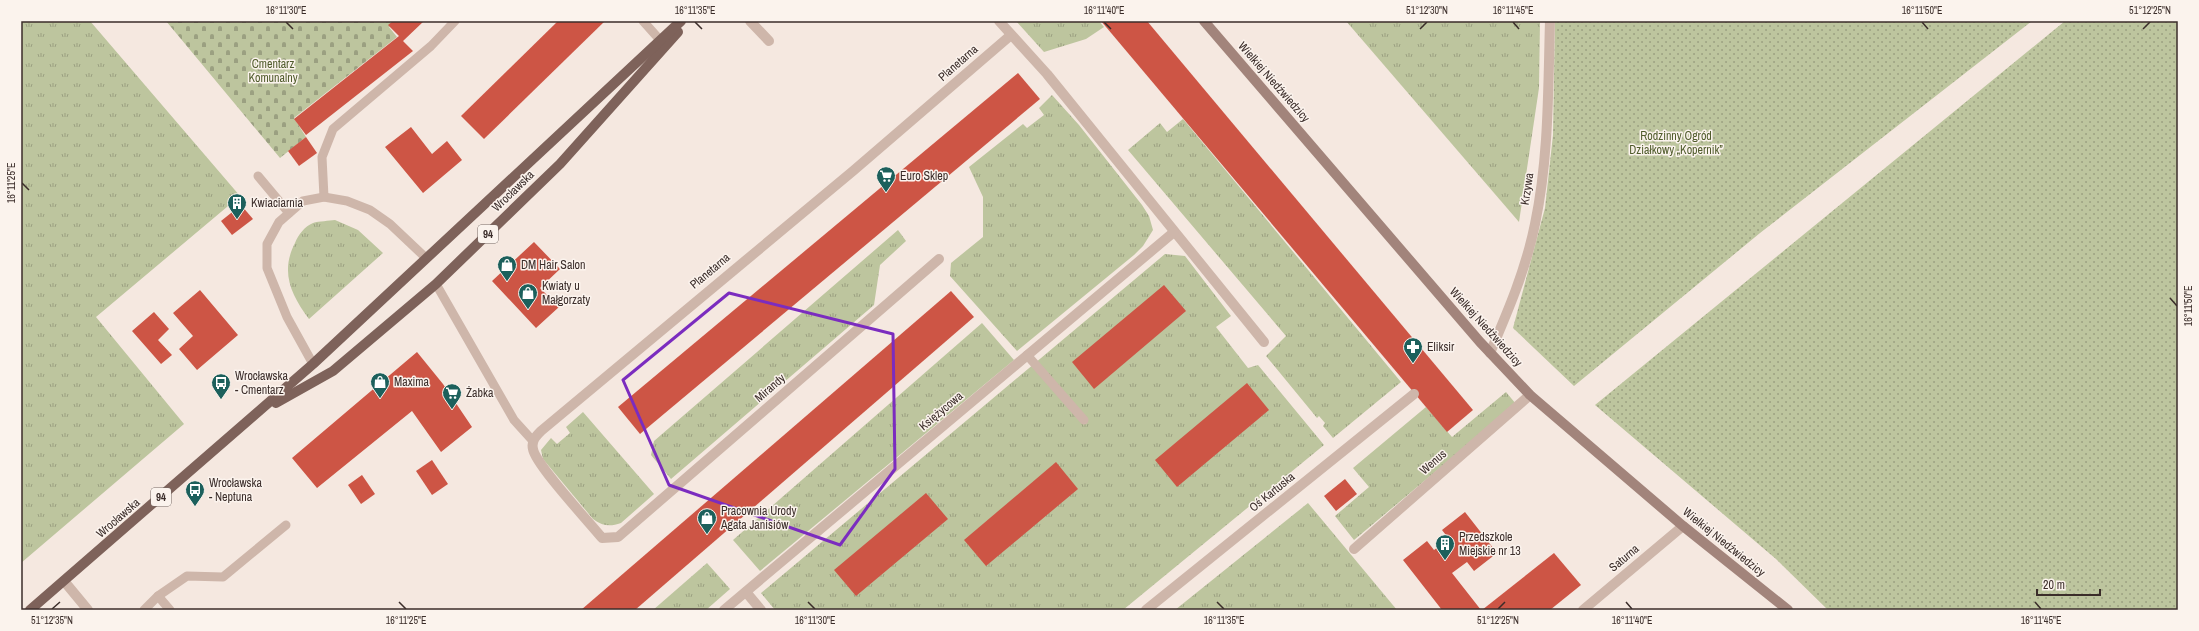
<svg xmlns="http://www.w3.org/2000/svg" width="2199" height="631" font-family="'Archivo Narrow',sans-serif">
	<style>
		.grass { fill: url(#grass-tufts) }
		.cemetery { fill: url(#cemetery-stones) }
		.garden { fill: url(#garden-dots) }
		.building { fill: #cd5545 }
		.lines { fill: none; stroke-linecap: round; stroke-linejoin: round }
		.lane { stroke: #ceb6aa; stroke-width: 9 }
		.street { stroke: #ceb6aa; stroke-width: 10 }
		.secondary { stroke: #a2847b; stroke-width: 10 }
		.primary { stroke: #7e625a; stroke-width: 10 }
		.marked { fill: none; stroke: #7b2cbf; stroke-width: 3; stroke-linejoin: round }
		.ticks { fill: none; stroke: #3b2d2a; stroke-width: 1.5 }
		.labels { text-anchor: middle; stroke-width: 3; stroke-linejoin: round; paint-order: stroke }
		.shield { fill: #fbf3ed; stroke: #756864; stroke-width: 1 }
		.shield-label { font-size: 11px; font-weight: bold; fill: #3b2d2a }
		.street-label { font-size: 12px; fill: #3b2d2a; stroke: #fbf3ed }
		.park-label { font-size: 12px; fill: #505c2c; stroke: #fbf3ed }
		.poi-label { font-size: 12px; fill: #3b2d2a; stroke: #fbf3ed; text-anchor: start }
		.neatline { fill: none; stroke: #3b2d2a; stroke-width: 1.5 }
		.ticks-label { font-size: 10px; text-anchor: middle; fill: #3b2d2a }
	</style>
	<defs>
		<pattern id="grass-tufts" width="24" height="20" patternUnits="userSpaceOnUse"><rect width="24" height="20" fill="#bdc59e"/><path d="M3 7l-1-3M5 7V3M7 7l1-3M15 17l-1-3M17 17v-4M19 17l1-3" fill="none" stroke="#9ba081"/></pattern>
		<pattern id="cemetery-stones" width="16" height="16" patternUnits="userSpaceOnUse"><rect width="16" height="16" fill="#bdc59e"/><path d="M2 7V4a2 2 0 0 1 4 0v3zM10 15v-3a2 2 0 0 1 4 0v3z" fill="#9ba081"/></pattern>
		<pattern id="garden-dots" width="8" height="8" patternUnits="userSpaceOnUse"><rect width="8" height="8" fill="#bdc59e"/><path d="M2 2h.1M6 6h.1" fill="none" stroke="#9ba081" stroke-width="1.8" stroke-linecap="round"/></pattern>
	</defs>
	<rect width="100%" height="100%" fill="#f5e8e0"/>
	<!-- grass -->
	<g class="grass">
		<path d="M21 21H90L240 196 96 317 184 424 21 563Z"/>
		<path d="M1016 21H1099L1104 27 1086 39 1044 52Z"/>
		<path d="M1346 21H1540L1539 88 1519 222Z"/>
		<path d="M1052 95 1079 125 1142 205 1149 216 1153 230 1143 246 1134 255 1017 351 950 276 951 263 983 237V197L969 167 1023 124 1027 128 1044 115 1039 108Z"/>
		<path d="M1183 119 1401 382 1333 438 1323 426 1325 423 1319 416 1317 418 1266 356 1286 336 1128 150 1160 123 1167 132Z"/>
		<path d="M335 220 358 230 383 253 309 319C291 295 280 272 295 243 298 235 305 226 313 223 319 221 329 221 335 220Z"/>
		<path d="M898 230 906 241 880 265 874 305 671 479 651 455 654 441Z"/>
		<path d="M1165 254 1185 256 1231 316 1216 327 1248 368 1258 365 1324 445 1123 610H775L761 593Z"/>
		<path d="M982 323 1014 360 760 571 733 540Z"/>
		<path d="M1506 392 1516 404 1354 540 1335 516 1369 487 1353 468 1426 407 1452 437Z"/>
		<path d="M583 412 654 494 621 523C610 527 602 526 593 519L543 459 541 450 551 438 557 444 570 433 566 427Z"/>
		<path d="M1308 503 1397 610H1175Z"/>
		<path d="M707 563 730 589 706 610H653Z"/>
	</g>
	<!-- cemetery -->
	<path class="cemetery" d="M166 21H396L389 27 397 37 294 118 306 137 280 158Z"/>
	<!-- garden -->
	<g class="garden">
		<path d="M1555 21H2032L1760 233 1574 386 1513 328 1545 208 1553 135Z"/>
		<path d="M2065 21H2178V610H1828L1776 559 1595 405Z"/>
	</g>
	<!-- building -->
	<g class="building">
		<path d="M393 21H424L403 41 413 51 306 135 294 119 399 36 388 25Z"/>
		<path d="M558 21H605L484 139 461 116Z"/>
		<path d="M1101 21H1147L1473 410 1447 432Z"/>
		<path d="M1018 73 1040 99 640 434 618 407Z"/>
		<path d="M411 127 432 154 447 141 462 160 423 193 385 147Z"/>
		<path d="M306 137 317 153 299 166 288 151Z"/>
		<path d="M241 205 253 219 232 235 221 221Z"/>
		<path d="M534 242 560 269 540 288 559 307 536 328 492 281Z"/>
		<path d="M1164 285 1186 311 1094 389 1072 362Z"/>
		<path d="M200 290 238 335 197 370 179 349 193 336 173 313Z"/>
		<path d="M951 291 974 317 635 610H581Z"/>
		<path d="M154 312 169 329 158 340 172 355 161 364 132 331Z"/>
		<path d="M417 352 443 384 472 427 441 452 412 411 317 488 292 458Z"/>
		<path d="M1247 383 1269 410 1177 487 1155 460Z"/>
		<path d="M432 460 448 484 432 495 416 471Z"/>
		<path d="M1056 462 1078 489 986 566 964 540Z"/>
		<path d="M362 475 375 494 361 504 348 485Z"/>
		<path d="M1345 479 1357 494 1336 511 1324 496Z"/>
		<path d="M926 493 948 519 856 596 834 570Z"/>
		<path d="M1465 512 1497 553 1474 571 1467 562 1452 573 1481 610H1442L1403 560 1427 541 1434 550 1449 539 1442 530Z"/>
		<path d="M1554 553 1581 585 1550 610H1482Z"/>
	</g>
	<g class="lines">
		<!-- lane -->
		<g class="lane">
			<path d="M643 21 660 40"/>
			<path d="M258 176 289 213"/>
			<path d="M324 197 322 157 333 129 431 46 455 21"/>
			<path d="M436 284 514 420 533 441"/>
			<path d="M1027 355 1084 420"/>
			<path d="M313 364 287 317 267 268V244L279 222 303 201 324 197 347 201 370 210 390 224 426 258"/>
			<path d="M158 596 187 576 223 577 286 525"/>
			<path d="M144 610 158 596 170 610"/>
		</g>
		<!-- street -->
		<g class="street">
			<path d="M750 21 769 41"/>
			<path d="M999 21 1047 74 1264 342"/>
			<path d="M939 259 618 537 602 538C590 523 535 464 533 449 531 441 536 436 541 431L853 171 1011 35"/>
			<path d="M1490 353C1508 311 1526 269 1535 224 1549 157 1548 89 1550 21"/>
			<path d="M1354 549 1530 395"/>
			<path d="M64 581 88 610"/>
			<path d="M746 592 761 610"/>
			<path d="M724 610 1174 232"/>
			<path d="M1146 610 1414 394"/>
			<path d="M1583 610 1683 526"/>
		</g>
		<!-- secondary -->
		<path class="secondary" d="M1204 21 1480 342 1530 395 1683 526 1788 610"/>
		<!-- primary -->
		<g class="primary">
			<path d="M276 403 333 371 436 284 560 164 678 32"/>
			<path d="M30 610 313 364 681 21"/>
		</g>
	</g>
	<!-- marked area -->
	<path class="marked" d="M729 293 893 334 895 469 840 545 669 485 623 380Z"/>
	<!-- ticks -->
	<path class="ticks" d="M286 22 293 29M695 22 702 29M1104 22 1111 29M1513 22 1519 29M1922 22 1928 29M1420 29 1427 22M2143 29 2150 22M22 183 29 190M2170 298 2177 306M399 602 406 609M808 602 815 609M1217 602 1224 609M1626 602 1632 609M2035 602 2041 609M52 609 60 602M1498 609 1505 602"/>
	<!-- icons -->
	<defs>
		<g id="supermarket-pin" transform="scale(1)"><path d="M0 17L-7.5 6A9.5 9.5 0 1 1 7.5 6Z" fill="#1c605c" stroke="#fbf3ed"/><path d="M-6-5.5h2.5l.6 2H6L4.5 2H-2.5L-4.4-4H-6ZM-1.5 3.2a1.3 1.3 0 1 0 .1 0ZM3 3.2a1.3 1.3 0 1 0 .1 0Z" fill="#fff"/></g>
		<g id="building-pin" transform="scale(1)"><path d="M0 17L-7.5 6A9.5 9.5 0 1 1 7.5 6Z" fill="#1c605c" stroke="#fbf3ed"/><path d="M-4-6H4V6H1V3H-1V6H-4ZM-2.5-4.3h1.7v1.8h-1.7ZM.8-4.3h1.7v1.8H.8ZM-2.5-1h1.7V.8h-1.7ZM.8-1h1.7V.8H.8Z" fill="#fff"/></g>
		<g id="shop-pin" transform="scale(1)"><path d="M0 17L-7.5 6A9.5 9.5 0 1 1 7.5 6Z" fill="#1c605c" stroke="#fbf3ed"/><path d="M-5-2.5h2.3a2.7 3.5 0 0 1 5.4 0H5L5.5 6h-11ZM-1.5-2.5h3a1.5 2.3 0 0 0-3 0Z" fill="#fff"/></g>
		<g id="pharmacy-pin" transform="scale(1)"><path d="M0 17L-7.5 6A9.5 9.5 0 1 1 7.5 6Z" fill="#1c605c" stroke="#fbf3ed"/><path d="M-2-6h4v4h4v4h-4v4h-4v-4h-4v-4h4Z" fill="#fff"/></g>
		<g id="bus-pin" transform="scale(1)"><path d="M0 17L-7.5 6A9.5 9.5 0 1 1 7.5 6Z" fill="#1c605c" stroke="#fbf3ed"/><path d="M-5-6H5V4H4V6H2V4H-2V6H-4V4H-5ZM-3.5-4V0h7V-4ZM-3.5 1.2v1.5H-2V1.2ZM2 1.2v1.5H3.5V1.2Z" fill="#fff"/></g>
	</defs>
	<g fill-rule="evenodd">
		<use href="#supermarket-pin" x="886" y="176"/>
		<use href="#building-pin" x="237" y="203"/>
		<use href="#shop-pin" x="507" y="265"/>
		<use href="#shop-pin" x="528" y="293"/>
		<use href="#pharmacy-pin" x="1413" y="347"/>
		<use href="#shop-pin" x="380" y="382"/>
		<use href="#bus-pin" x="221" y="383"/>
		<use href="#supermarket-pin" x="452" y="393"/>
		<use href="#bus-pin" x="195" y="490"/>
		<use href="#shop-pin" x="707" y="518"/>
		<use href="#building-pin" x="1445" y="544"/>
	</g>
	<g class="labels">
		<!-- shield labels -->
		<g class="shield">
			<rect x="478" y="225" width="20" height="18" rx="3"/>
			<rect x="151" y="488" width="20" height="18" rx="3"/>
		</g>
		<g class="shield-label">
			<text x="488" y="238">94</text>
			<text x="161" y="501">94</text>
		</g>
		<!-- street labels -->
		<g class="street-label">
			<text transform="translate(958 63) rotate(-41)" y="4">Planetarna</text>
			<text transform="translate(1274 82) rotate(49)" y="4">Wielkiej Niedźwiedzicy</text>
			<text transform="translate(1527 189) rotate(-81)" y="4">Krzywa</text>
			<text transform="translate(513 191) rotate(-44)" y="4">Wrocławska</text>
			<text transform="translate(710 271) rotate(-40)" y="4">Planetarna</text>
			<text transform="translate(1486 327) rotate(48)" y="4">Wielkiej Niedźwiedzicy</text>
			<text transform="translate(770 388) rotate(-41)" y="4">Mirandy</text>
			<text transform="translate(941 411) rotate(-40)" y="4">Księżycowa</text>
			<text transform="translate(1433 462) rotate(-41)" y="4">Wenus</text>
			<text transform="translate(1272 492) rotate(-39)" y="4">Oś Kartuska</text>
			<text transform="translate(118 518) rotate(-41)" y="4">Wrocławska</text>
			<text transform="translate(1724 542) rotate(39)" y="4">Wielkiej Niedźwiedzicy</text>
			<text transform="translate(1624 558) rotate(-40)" y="4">Saturna</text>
		</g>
		<!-- park labels -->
		<g class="park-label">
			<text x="273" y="68">Cmentarz<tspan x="273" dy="14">Komunalny</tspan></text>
			<text x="1676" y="140">Rodzinny Ogród<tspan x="1676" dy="14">Działkowy „Kopernik”</tspan></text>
		</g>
		<!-- poi labels -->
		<g class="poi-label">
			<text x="900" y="180">Euro Sklep</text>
			<text x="251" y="207">Kwiaciarnia</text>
			<text x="521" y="269">DM Hair Salon</text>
			<text x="542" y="290">Kwiaty u<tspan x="542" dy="14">Małgorzaty</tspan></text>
			<text x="1427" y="351">Eliksir</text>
			<text x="235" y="380">Wrocławska<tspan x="235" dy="14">- Cmentarz</tspan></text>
			<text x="394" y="386">Maxima</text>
			<text x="466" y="397">Żabka</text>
			<text x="209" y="487">Wrocławska<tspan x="209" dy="14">- Neptuna</tspan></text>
			<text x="721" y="515">Pracownia Urody<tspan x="721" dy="14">Agata Janisiów</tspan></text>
			<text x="1459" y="541">Przedszkole<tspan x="1459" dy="14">Miejskie nr 13</tspan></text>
		</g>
	</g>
	<!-- border -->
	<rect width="2199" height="631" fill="none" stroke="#fbf3ed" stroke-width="44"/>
	<!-- scale -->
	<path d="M2037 589v6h63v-6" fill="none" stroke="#3b2d2a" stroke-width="2"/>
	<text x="2043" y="589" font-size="12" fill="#3b2d2a" stroke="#fbf3ed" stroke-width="3" paint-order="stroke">20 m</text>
	<rect x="22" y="22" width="2155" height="587" class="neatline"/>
	<g class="ticks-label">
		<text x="286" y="14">16°11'30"E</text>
		<text x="695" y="14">16°11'35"E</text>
		<text x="1104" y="14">16°11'40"E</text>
		<text x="1427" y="14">51°12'30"N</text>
		<text x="1513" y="14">16°11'45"E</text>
		<text x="1922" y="14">16°11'50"E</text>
		<text x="2150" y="14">51°12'25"N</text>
		<text transform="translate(11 183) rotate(-90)" y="4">16°11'25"E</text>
		<text transform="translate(2188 306) rotate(-90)" y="4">16°11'50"E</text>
		<text x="52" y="624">51°12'35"N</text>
		<text x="406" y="624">16°11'25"E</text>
		<text x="815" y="624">16°11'30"E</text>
		<text x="1224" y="624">16°11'35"E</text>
		<text x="1498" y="624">51°12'25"N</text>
		<text x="1632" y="624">16°11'40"E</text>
		<text x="2041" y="624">16°11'45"E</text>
	</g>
</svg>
